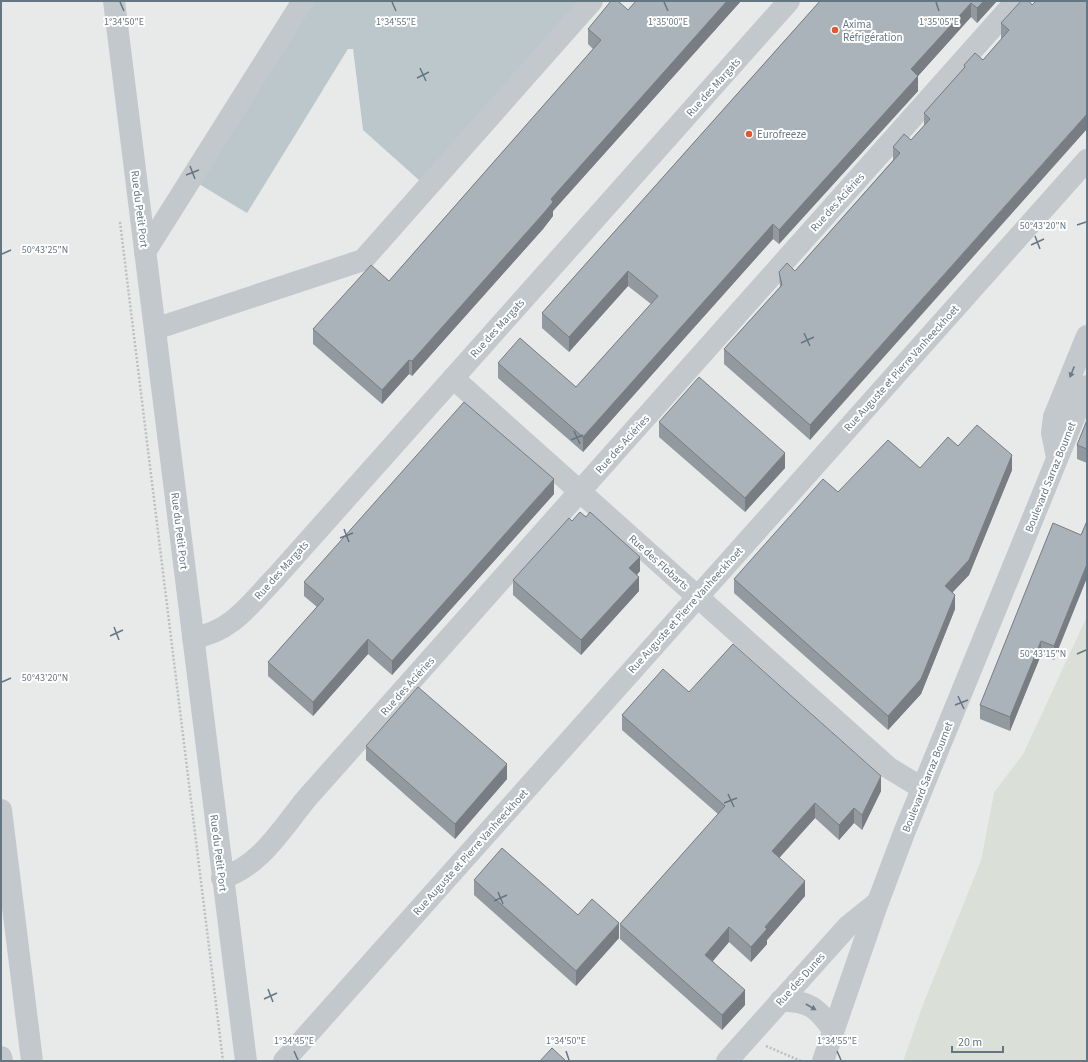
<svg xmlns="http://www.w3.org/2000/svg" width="1088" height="1062" font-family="'Source Sans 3',sans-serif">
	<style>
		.built { fill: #e8e9e9 }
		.green { fill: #dadfd7 }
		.water { fill: #bbc7cb }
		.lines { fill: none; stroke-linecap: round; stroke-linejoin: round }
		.path { stroke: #bbbfc2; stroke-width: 2.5; stroke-dasharray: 2 2; stroke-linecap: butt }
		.minor { stroke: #c3c8cc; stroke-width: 22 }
		.wall { fill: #929a9f }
		.shaded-wall { fill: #777d82 }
		.building { fill: #aab3b9; stroke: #777d82 }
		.oneway { fill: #6a7a87 }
		.ticks { fill: none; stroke: #657683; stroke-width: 1.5 }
		.poi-dot { fill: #e4572e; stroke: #fff; stroke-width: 1.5 }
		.labels { text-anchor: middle; stroke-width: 4; stroke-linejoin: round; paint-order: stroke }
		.poi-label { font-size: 11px; fill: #657683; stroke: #fff; text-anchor: start }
		.street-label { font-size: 11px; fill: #657683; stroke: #fff }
		.ticks-label { font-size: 10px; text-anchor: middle; fill: #657683; stroke: #fff; stroke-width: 4; stroke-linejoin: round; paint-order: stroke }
	</style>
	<rect width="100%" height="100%" fill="#fafaf8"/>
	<!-- built -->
	<path class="built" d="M1 1H314L200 184 323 90 348 49 353 48 363 130 580 1H1087V616L1023 754 994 792 981 860 923 1004 903 1061H1Z"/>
	<!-- green -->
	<path class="green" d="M1087 616V1061H903L923 1004 981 860 994 792 1023 754Z"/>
	<!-- water -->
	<path class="water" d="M314 1H580L420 181 363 130 353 49H348L247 213 199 184Z"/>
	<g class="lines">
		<!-- path -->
		<g class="path">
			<path d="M120 222 223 1061"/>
			<path d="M766 1046 801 1061"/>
		</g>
		<!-- minor -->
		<g class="minor">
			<path d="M114 1 246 1061"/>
			<path d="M145 252 303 1"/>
			<path d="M155 329 363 260 592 1"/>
			<path d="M453 378 889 768 922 788"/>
			<path d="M1057 457 1052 433 1054 417 1087 336"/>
			<path d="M193 638C232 632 250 604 276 577L789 1"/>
			<path d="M1 810 32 1061"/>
			<path d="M222 878C261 866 283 827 307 798L1016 1"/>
			<path d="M780 1001C808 1000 818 1008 833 1030"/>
			<path d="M1 1057 2 1061"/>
			<path d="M284 1061 1087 160"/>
			<path d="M727 1061 848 926 878 902"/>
			<path d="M823 1061 878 902 904 833 1087 386"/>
		</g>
	</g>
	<!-- wall -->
	<g class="wall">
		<path d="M636 1H741L553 211V216L543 229 412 376 409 374 382 404 313 344V329L389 281 593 49 588 44V29L628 10Z"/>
		<path d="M820 1H997L977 23 971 17 918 76V91L779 244 773 239 583 452 498 378V363L576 387 651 304 628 286 569 352 542 328V313Z"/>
		<path d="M1029 1 810 440 724 364V349L780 287 779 272 795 271 893 160V147L911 140 924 126V113L964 68V65L983 60 1002 39 1001 38V23Z"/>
		<path d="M1087 420V463L1077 459V445Z"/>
		<path d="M659 422 785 468 745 512 659 437Z"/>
		<path d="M958 446 1012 470 969 575 953 592 955 609 921 694 888 730 734 593V579L838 492 920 468Z"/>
		<path d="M554 494 392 675 368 654 313 716 268 676V662L317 607 304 596V582Z"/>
		<path d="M572 521 640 571 637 575 639 591 581 655 513 595V580Z"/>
		<path d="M1081 535 1054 660 1041 655 1010 731 980 719V705Z"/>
		<path d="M689 692 881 791 862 830 854 823 839 840 815 818 779 858 805 896 767 940V944L751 962 729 942 713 961 745 1005 722 1030 620 939V924L718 814 622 730V715Z"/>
		<path d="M366 746 507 779 455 839 366 760Z"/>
		<path d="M474 880 578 915 619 938 576 986 474 895Z"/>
	</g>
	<!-- shaded-wall -->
	<g class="shaded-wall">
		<path d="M727 1H741L553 211V216L543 229 412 376V361L551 199Z"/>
		<path d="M984 1H997L977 23V8Z"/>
		<path d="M971 3V17L918 76V91L779 244V230L911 69Z"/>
		<path d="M1087 114V129L810 440V425Z"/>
		<path d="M773 224V239L583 452V437Z"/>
		<path d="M628 271V286L569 352V337Z"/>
		<path d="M409 360V374L382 404V390Z"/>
		<path d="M785 453V468L745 512V498Z"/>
		<path d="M1012 455V470L969 575 945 600V586Z"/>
		<path d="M554 479V494L392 675V661Z"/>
		<path d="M640 557V571L629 583V568Z"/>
		<path d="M1087 564V578L1054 660V646Z"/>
		<path d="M639 577V591L581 655V640Z"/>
		<path d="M955 595V609L921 694 888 730V716Z"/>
		<path d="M368 639V654L313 716V702Z"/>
		<path d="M1041 641V655L1010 731V717Z"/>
		<path d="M507 764V779L455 839V824Z"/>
		<path d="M881 776V791L862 830V815Z"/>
		<path d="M815 803V818L772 866V851Z"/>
		<path d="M854 808V823L839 840V825Z"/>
		<path d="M805 881V896L767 940V944L751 962V947L765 927Z"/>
		<path d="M619 923V938L576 986V971Z"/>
		<path d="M729 927V942L705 970V955Z"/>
		<path d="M745 990V1005L722 1030V1015Z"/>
	</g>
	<!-- building -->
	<g class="building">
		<path d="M611 1H618L628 10 636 1H727L551 199 553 202 543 214 412 361 409 360 382 390 313 329 371 265 389 281 601 40 588 29Z"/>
		<path d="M820 1H984L977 8 971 3 911 69 918 76 779 230 773 224 583 437 498 363 520 338 576 387 658 296 628 271 569 337 542 313Z"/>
		<path d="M1021 1H1029L1032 5 1036 1H1087V114L810 425 724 349 782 285 779 272 787 263 795 271 900 153 893 147 904 134 911 140 930 119 924 113 965 67 964 65 975 53 983 60 1009 30 1001 23Z"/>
		<path d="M699 377 785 453 745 498 659 422Z"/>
		<path d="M464 402 554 479 392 661 368 639 313 702 268 662 324 599 304 582Z"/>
		<path d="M1087 420V449L1077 445Z"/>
		<path d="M977 425 1012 455 969 560 945 586 955 595 921 679 888 716 734 579 823 479 838 492 888 440 920 468 948 437 958 446Z"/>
		<path d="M580 512 586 517 590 512 640 557 629 568 639 577 581 640 513 580 569 518 572 521Z"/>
		<path d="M1087 521V564L1054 646 1041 641 1010 717 980 705 1053 523 1081 535Z"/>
		<path d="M733 644 881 776 862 815 854 808 839 825 815 803 772 851 805 881 765 927 767 929 751 947 729 927 705 955 745 990 722 1015 620 924 725 806 622 715 663 669 689 692Z"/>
		<path d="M418 687 507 764 455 824 366 746Z"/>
		<path d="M502 848 578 915 592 899 619 923 576 971 474 880Z"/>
		<path d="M552 1048 566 1061H540Z"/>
	</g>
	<!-- one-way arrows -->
	<defs><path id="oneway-solid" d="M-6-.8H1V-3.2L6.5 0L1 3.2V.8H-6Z"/></defs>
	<g class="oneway">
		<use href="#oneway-solid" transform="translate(1072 372) rotate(112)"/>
		<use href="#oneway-solid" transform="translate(811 1007) rotate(30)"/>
	</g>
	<!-- ticks -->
	<path class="ticks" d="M120 2 124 11M392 2 396 11M664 2 668 11M936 2 939 11M420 68 426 81M417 78 429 72M190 166 195 179M186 175 199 170M1077 225 1086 222M1035 236 1040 249M1031 245 1044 239M2 254 11 250M804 333 810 346M801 343 814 337M574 431 580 444M571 440 583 435M344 529 349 542M340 538 353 533M114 627 119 640M110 636 123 630M1077 654 1086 650M2 682 11 678M958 696 964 709M955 705 968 700M728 794 734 807M724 803 737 798M498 892 503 904M494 901 507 895M268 989 273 1002M264 999 277 993M294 1051 298 1060M566 1051 569 1060M837 1051 841 1060"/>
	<!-- markers -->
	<g class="poi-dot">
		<circle cx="835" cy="30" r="4"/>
		<circle cx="749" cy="134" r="4"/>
	</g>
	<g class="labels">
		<!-- poi labels -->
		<g class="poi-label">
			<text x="843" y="28">Axima<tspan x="843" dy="13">Réfrigération</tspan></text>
			<text x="757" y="138">Eurofreeze</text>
		</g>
		<!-- street labels -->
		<g class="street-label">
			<text transform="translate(713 87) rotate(-48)" y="4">Rue des Margats</text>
			<text transform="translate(837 202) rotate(-48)" y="4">Rue des Aciéries</text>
			<text transform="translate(140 209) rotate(83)" y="4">Rue du Petit Port</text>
			<text transform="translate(497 328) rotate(-48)" y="4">Rue des Margats</text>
			<text transform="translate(901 368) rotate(-48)" y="4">Rue Auguste et Pierre Vanheeckhoet</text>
			<text transform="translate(622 444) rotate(-48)" y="4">Rue des Aciéries</text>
			<text transform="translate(1050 477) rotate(-68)" y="4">Boulevard Sarraz Bournet</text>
			<text transform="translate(180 531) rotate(83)" y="4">Rue du Petit Port</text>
			<text transform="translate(659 562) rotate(42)" y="4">Rue des Flobarts</text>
			<text transform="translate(281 570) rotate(-48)" y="4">Rue des Margats</text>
			<text transform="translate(685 610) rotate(-48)" y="4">Rue Auguste et Pierre Vanheeckhoet</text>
			<text transform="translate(407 686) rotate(-48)" y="4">Rue des Aciéries</text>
			<text transform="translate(927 777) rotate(-68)" y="4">Boulevard Sarraz Bournet</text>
			<text transform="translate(470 852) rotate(-48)" y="4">Rue Auguste et Pierre Vanheeckhoet</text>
			<text transform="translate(219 853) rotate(83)" y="4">Rue du Petit Port</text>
			<text transform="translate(800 979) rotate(-48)" y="4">Rue des Dunes</text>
		</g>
	</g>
	<g class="ticks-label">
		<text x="124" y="25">1°34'50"E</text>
		<text x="396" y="25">1°34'55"E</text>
		<text x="668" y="25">1°35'00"E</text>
		<text x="939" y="25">1°35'05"E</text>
		<text x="1043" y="229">50°43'20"N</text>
		<text x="45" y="253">50°43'25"N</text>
		<text x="1043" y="657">50°43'15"N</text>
		<text x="45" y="681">50°43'20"N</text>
		<text x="294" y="1044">1°34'45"E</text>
		<text x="566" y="1044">1°34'50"E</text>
		<text x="837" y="1044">1°34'55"E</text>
	</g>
	<!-- border -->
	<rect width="1088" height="1062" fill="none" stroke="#657683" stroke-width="4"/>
	<!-- scale -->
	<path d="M952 1046v6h51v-6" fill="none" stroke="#657683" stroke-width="2"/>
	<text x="958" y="1046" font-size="12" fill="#657683" stroke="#ffffff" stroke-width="3" paint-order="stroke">20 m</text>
</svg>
